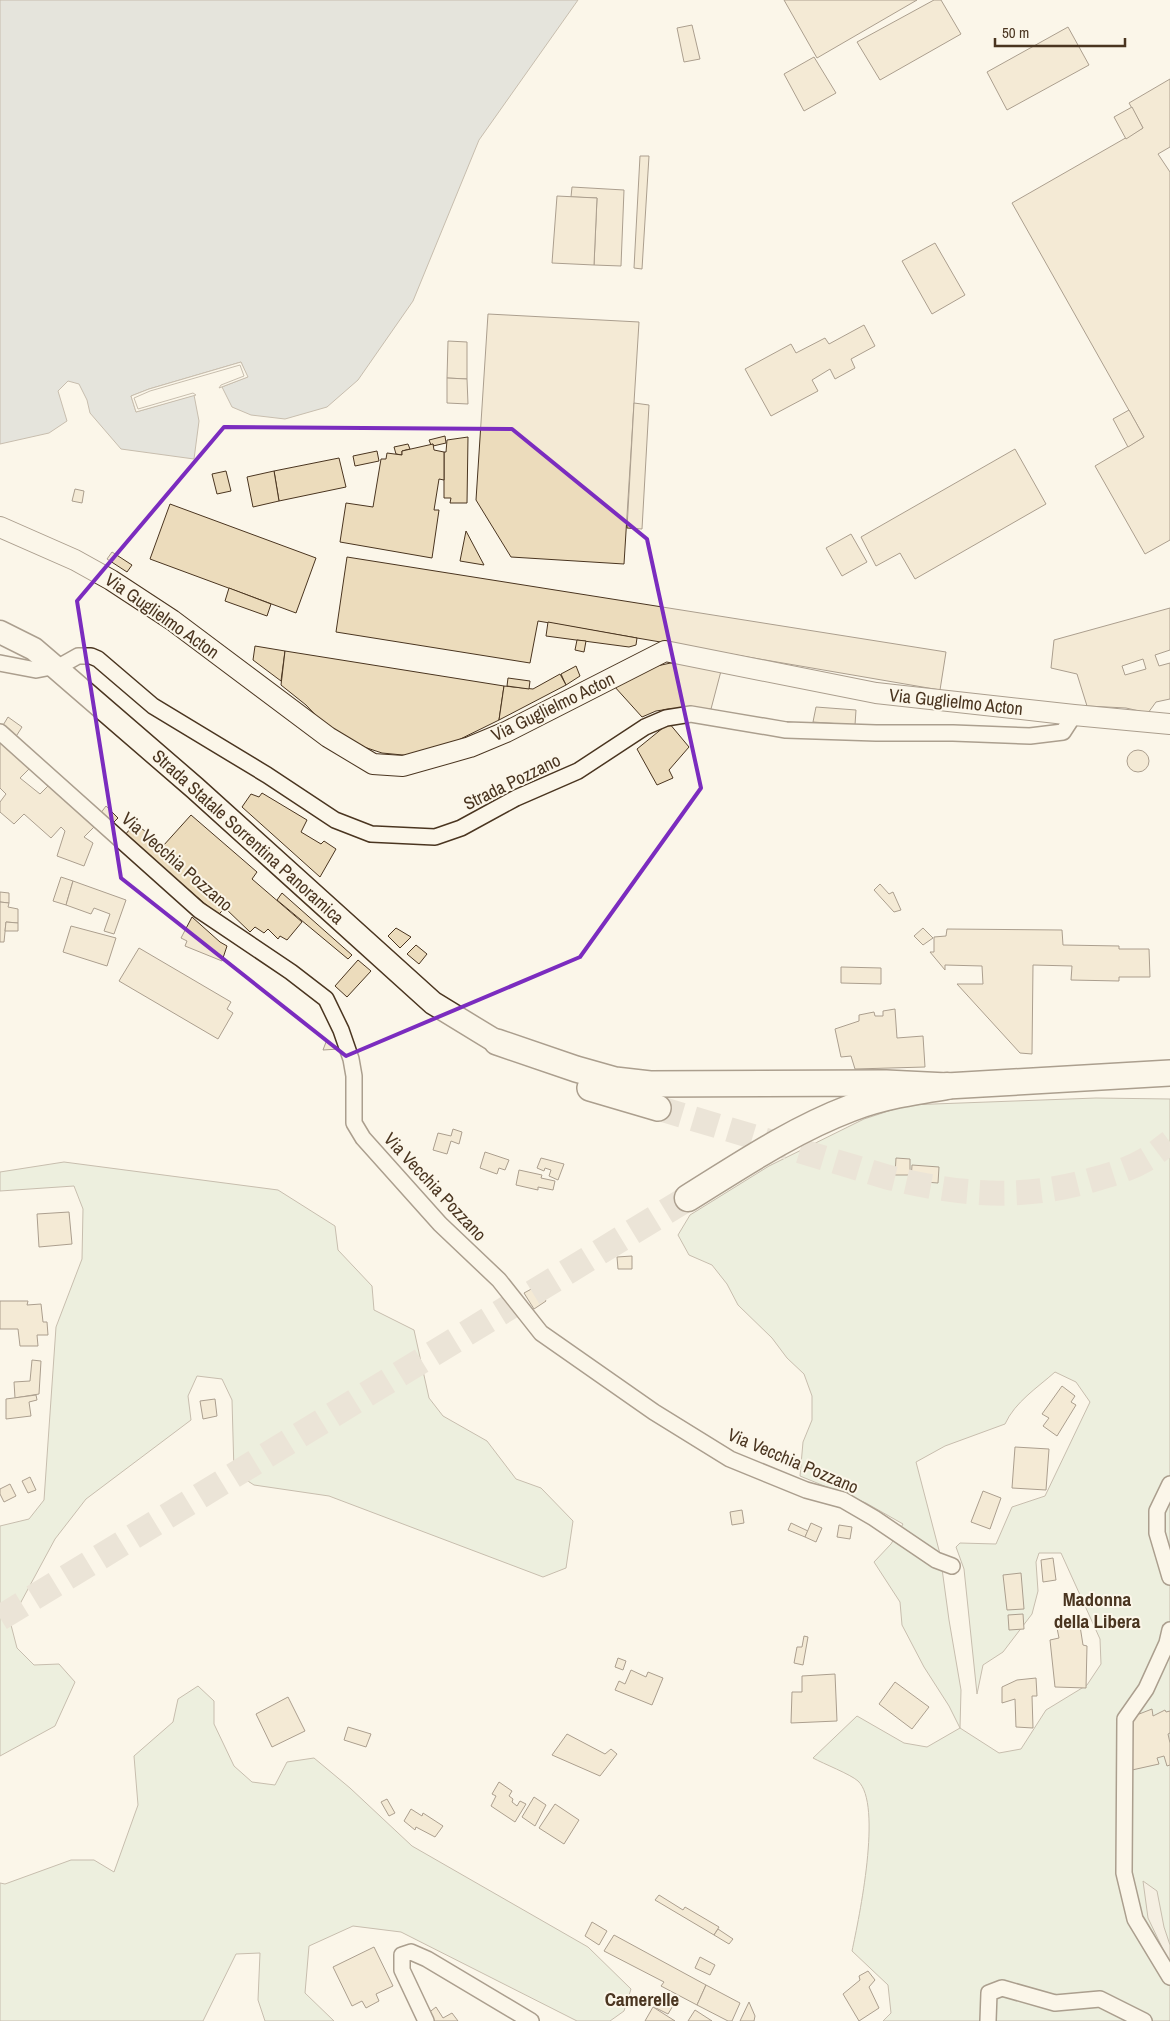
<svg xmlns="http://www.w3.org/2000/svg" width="1170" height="2021" font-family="'Archivo Narrow',sans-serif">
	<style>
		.green { fill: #dce7d0; stroke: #887966; fill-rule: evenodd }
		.parking { fill: #ede7d9; stroke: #887966 }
		.water { fill: #c9cecd; stroke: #887966 }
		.pier { fill: #fbf6e9; stroke: #887966 }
		.building { fill: #ecdcbc; stroke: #4a3520; fill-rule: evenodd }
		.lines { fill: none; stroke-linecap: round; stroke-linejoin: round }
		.primary-tunnel { stroke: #d8cfc1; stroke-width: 25; stroke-dasharray: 25 12; stroke-linecap: butt }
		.trunk-tunnel { stroke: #d8cfc1; stroke-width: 26; stroke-dasharray: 26 13; stroke-linecap: butt }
		.minor-casing { stroke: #4a3520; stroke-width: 18 }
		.tertiary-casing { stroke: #4a3520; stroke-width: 22 }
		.secondary-casing { stroke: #4a3520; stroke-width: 25 }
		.primary-casing { stroke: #4a3520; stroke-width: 28 }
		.trunk-casing { stroke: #4a3520; stroke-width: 29 }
		.minor { stroke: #fbf6e9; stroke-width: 15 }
		.tertiary { stroke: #fbf6e9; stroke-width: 20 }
		.secondary { stroke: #fbf6e9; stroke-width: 22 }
		.primary { stroke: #fbf6e9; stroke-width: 25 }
		.trunk { stroke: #fbf6e9; stroke-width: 26 }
		.marked { fill: none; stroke: #7b2cbf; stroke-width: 4; stroke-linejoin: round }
		.labels { text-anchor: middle; stroke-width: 4; stroke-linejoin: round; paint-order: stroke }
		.street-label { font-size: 18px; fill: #4a3520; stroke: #fbf6e9 }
		.neighbourhood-label { font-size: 19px; font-weight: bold; fill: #4a3520; stroke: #fbf6e9 }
	</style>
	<rect width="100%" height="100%" fill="#fbf6e9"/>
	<!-- green -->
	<g class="green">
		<path d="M1096 1098 1170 1099V2021H883L891 2013 888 1985 852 1951C859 1918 883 1804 858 1781 850 1774 824 1764 813 1758L857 1716 904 1743 927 1747 960 1728 949 1706 924 1667 902 1625 900 1602 874 1562 891 1544 903 1524 866 1503 800 1476 803 1442 812 1420V1396L804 1374 787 1358 772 1338 738 1305 727 1284 712 1265 689 1255 678 1235 690 1215 769 1166 864 1119 907 1105ZM1055 1372 1076 1382 1090 1402 1045 1496 1012 1507 996 1544 960 1543 956 1547 964 1569 977 1694 983 1665 1003 1652 1032 1614 1038 1591 1036 1562 1039 1553H1061L1100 1639 1101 1664 1087 1685 1046 1710 1021 1749 999 1753 960 1728 961 1690 949 1620 940 1554 916 1462 945 1446 1005 1424C1015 1402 1037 1388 1055 1372Z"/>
		<path d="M64 1162 278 1190 335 1226 338 1250 372 1286 374 1310 414 1330 429 1398 443 1416 487 1441 516 1479 541 1488 573 1521 566 1568 543 1577 329 1496 254 1485 234 1472 232 1400 222 1379 197 1376 188 1396 191 1420 86 1499 55 1539 21 1602 11 1625 17 1648 34 1665 59 1664 75 1682 55 1726 0 1756V1526L29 1519 44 1500 56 1327 82 1259 83 1209 74 1186 0 1191V1172Z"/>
		<path d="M198 1686 214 1701V1724L234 1766 252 1782 275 1785 287 1762 314 1758 350 1788 412 1846 588 1947 631 1989 624 2011 610 2021H577L401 1932 353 1926 309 1946 305 1993 334 2021H265L258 2000 260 1953 236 1954 203 2021H0V1883L5 1884 71 1860H94L114 1872 138 1805 134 1756 173 1722 178 1699Z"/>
	</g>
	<!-- parking -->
	<path class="parking" d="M1143 1881 1157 1891 1164 1927 1170 1945V1964L1148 1918Z"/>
	<!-- water -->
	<path class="water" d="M0 0H578L479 140 413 301 358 380 327 407 285 419 251 415 232 407 222 387 247 377 241 362 149 389 131 396 136 412 194 395 199 421 194 459 121 449 90 413 87 400 79 384 68 381 58 391 67 421 49 433 0 444Z"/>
	<!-- pier -->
	<path class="pier" d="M241 362 248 377 219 388 221 385 244 376 240 365 150 391 134 398 138 409 193 393 196 395 136 412 131 396 149 389Z"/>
	<!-- building -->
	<g class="building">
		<path d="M784 0H917L817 58Z"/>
		<path d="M934 0H941L961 34 880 80 857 42Z"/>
		<path d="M692 25 700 59 684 62 677 28Z"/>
		<path d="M1068 27 1089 65 1007 110 987 72Z"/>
		<path d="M814 57 836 93 804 111 784 74Z"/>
		<path d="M1170 79V147L1158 154 1170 172V540L1145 554 1095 466 1144 437 1012 203 1143 128 1129 103Z"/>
		<path d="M1132 107 1143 128 1126 139 1114 117Z"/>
		<path d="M640 156H649L642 269 634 268Z"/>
		<path d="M572 187 624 190 621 266 594 265 597 198 571 197Z"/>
		<path d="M557 196 597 198 594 265 552 263Z"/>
		<path d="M935 243 965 295 932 314 902 261Z"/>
		<path d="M488 314 639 322 624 564 511 557 476 500Z"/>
		<path d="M864 325 875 346 851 359 855 368 835 379 830 369 812 380 818 391 771 416 745 369 791 344 796 353 825 338 829 344Z"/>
		<path d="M448 341 467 342V379L447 378Z"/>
		<path d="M447 378 467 379 468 404 447 403Z"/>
		<path d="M634 403 649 405 642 529 627 528Z"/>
		<path d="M1129 410 1144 437 1128 447 1113 419Z"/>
		<path d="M445 436 446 443 433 446V444L431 445 429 440Z"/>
		<path d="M468 437 467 503H450L451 498H444V452H446L447 440Z"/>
		<path d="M408 444 410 449 402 451V455L396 454 394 447Z"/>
		<path d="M433 444 434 450 444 452V480L439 479 434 510H439L432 558 340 542 346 503 373 507 381 459H386L387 453 402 455V451Z"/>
		<path d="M1015 449 1046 504 915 579 900 553 876 566 861 537Z"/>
		<path d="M377 451 379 461 355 466 353 456Z"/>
		<path d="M339 458 346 487 279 501 274 471Z"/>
		<path d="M226 471 231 491 217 494 212 474Z"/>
		<path d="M274 471 279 501 253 507 247 477Z"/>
		<path d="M75 489 84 491 82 503 72 501Z"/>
		<path d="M170 504 316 558 296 613 150 559Z"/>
		<path d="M466 531 484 565 460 561Z"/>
		<path d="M851 534 867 562 842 576 826 548Z"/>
		<path d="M112 552 132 565 127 572 107 559Z"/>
		<path d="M347 557 946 652 940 690 538 621 530 663 336 632Z"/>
		<path d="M229 588 271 604 267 616 225 601Z"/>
		<path d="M1170 608V650L1155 655 1159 666 1170 663V699L1156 702 1148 713 1126 708 1087 706 1077 674 1051 668 1054 640ZM1143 659 1146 669 1125 675 1122 666Z"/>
		<path d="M548 622 637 638 636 645 629 647 546 636Z"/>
		<path d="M577 640 586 641 584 652 575 650Z"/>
		<path d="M255 646 285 651 281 681 253 660Z"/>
		<path d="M285 651 504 686 499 720 436 751 413 756 382 753 355 744 329 729 306 705 281 685Z"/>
		<path d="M675 662 721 671 711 709H669L656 711 642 717 614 686 657 666Z"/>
		<path d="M576 666 580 676 566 685 561 674Z"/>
		<path d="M560 674 566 685 499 720 504 686 533 689Z"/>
		<path d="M508 678 530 681 529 689 507 686Z"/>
		<path d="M816 707 856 710 855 725 813 722Z"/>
		<path d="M8 717 22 727 15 738 2 727Z"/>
		<path d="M669 723 689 747 669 770 673 778 657 785 637 749Z"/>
		<path d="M0 741 30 768 20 778 40 794 49 785 95 826 84 837 93 843 84 866 57 856 65 831 61 827 51 838 24 814 14 824 0 812V802L6 794 0 788Z"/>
		<circle cx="1138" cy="761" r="11"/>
		<path d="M262 793 307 820 301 832 321 844 324 841 336 849 320 877 242 807 251 794 259 797Z"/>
		<path d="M106 806 118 818 112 824 100 814Z"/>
		<path d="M191 815 257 872 252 879 302 922 287 940 280 936 278 939 268 929 264 933 255 927 250 932 225 908 218 915 125 835 135 823 163 846Z"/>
		<path d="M61 877 73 881 66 905 53 901Z"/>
		<path d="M73 881 126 900 114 934 104 931 110 914 94 908 91 914 66 905Z"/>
		<path d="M880 884 889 894 893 892 901 910 894 912 874 890Z"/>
		<path d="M0 892 9 893V903L0 902Z"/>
		<path d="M282 893 352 955 348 959 277 900Z"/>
		<path d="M0 902 9 903 8 907 18 909V923L6 922 4 942H0Z"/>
		<path d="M192 917 220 942 227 946 222 961 185 946 187 941 181 938Z"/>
		<path d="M6 922 18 923V931H5Z"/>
		<path d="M71 926 116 938 107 966 63 952Z"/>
		<path d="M396 928 411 937 400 948 388 936Z"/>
		<path d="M923 928 933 938 923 945 914 936Z"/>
		<path d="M947 929 1062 930 1063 945 1119 946V949H1149L1150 977H1119V981L1071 980 1072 966 1033 965 1032 1054 1020 1053 957 984H983L982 966 945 965V970L930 952H934V937L946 936Z"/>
		<path d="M416 945 427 954 419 964 407 954Z"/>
		<path d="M139 948 231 1002 227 1009 233 1013 218 1039 119 981Z"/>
		<path d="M358 960 371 971 347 997 335 986Z"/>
		<path d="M841 967 881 968V984L841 983Z"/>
		<path d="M895 1009 897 1038 923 1036 925 1067 855 1069 851 1056 841 1057 835 1029 859 1021V1015L874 1012 875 1016H883V1011Z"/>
		<path d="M326 1042 335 1046 339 1049 323 1050Z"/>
		<path d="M453 1129 462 1132 459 1144 451 1141 447 1154 433 1150 438 1133 451 1136Z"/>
		<path d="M485 1152 509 1160 505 1170 499 1168 497 1174 480 1168Z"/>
		<path d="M541 1158 564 1164 558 1180 549 1176 551 1170 545 1168 544 1171 537 1168Z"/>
		<path d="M896 1158 910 1159V1175H895Z"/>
		<path d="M912 1165 939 1167 938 1183 911 1181Z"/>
		<path d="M519 1170 542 1175 541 1178 555 1181 553 1190 538 1187V1190L516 1185Z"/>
		<path d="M69 1212 72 1244 39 1247 37 1214Z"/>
		<path d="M632 1256V1269H618L617 1257Z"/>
		<path d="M537 1286 546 1301 534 1309 524 1293Z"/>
		<path d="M0 1301H28L27 1305 41 1304 43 1322H47L48 1335H37L38 1346H20L18 1329H0Z"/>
		<path d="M32 1360 41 1361 39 1394 15 1398 14 1382 30 1381Z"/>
		<path d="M1062 1386 1075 1396 1071 1402 1076 1405 1057 1436 1043 1426 1049 1418 1042 1414Z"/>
		<path d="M36 1395 37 1400 29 1402 31 1416 6 1419V1399Z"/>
		<path d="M215 1399 217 1416 203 1419 200 1401Z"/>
		<path d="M1015 1447 1049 1449 1046 1490 1012 1488Z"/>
		<path d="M30 1477 36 1490 28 1493 22 1481Z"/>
		<path d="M10 1484 16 1496 4 1502 0 1494V1489Z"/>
		<path d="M983 1491 1001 1498 990 1529 971 1522Z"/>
		<path d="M742 1510 744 1523 732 1525 730 1512Z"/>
		<path d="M791 1523 808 1531 805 1537 788 1530Z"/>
		<path d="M811 1523 822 1528 816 1542 805 1537Z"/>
		<path d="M839 1525 852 1527 850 1539 837 1537Z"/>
		<path d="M1053 1558 1056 1580 1043 1582 1041 1560Z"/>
		<path d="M1021 1573 1024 1609 1007 1610 1003 1575Z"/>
		<path d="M1023 1614 1024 1629 1009 1630 1008 1615Z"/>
		<path d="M1080 1626 1083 1645 1087 1646 1086 1688 1055 1687 1050 1640 1059 1638 1057 1628Z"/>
		<path d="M804 1636 808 1637 803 1665 794 1663 797 1647H802Z"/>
		<path d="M618 1658 626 1661 623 1670 615 1667Z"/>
		<path d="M631 1670 646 1677 648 1672 663 1678 652 1705 615 1690 619 1681 625 1684Z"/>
		<path d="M835 1674 837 1721 791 1723 792 1692H802V1676Z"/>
		<path d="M1036 1678 1037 1696H1032L1033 1728 1016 1727 1015 1699 1002 1703V1687L1017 1680Z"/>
		<path d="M895 1682 929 1707 912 1729 879 1704Z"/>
		<path d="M288 1697 305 1731 272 1747 256 1714Z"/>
		<path d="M1152 1709 1153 1716 1165 1710 1166 1712 1170 1711V1733L1168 1734 1170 1743V1765L1167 1766 1164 1756 1157 1758 1159 1764 1132 1770 1129 1718Z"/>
		<path d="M348 1727 371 1734 366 1747 344 1740Z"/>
		<path d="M567 1734 605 1754 611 1749 617 1754 600 1776 552 1755Z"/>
		<path d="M499 1782 512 1791 509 1796 513 1799 512 1802 517 1806 520 1801 526 1804 515 1822 491 1806 496 1796 492 1794Z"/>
		<path d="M534 1797 546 1805 535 1826 522 1817Z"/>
		<path d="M387 1799 395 1813 389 1816 381 1802Z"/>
		<path d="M555 1804 579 1820 564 1844 539 1828Z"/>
		<path d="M411 1809 422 1816 423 1813 443 1826 435 1837 416 1827 415 1830 404 1821Z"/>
		<path d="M659 1895 683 1910 685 1907 719 1927 714 1935 655 1900Z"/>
		<path d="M592 1922 607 1931 599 1945 585 1936Z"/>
		<path d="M718 1929 733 1939 729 1944 714 1935Z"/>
		<path d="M614 1935 706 1985 697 2005 661 1986 664 1982 604 1951Z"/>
		<path d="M374 1947 393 1986 376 1994 379 2001 366 2008 362 2001 352 2006 333 1967Z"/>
		<path d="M700 1957 715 1965 710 1975 695 1968Z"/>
		<path d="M868 1971 875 1980 869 1987 879 2008 859 2021 843 1994 860 1980 859 1976Z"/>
		<path d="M706 1985 740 2003 732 2021H728L697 2005Z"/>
		<path d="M660 1996 674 2004 668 2014 654 2007Z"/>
		<path d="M749 2002 755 2016 754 2021H740Z"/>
		<path d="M436 2007 443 2018 452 2013 458 2021H432L427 2014Z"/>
		<path d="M653 2007 675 2021H645Z"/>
		<path d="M695 2010 712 2021H688Z"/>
	</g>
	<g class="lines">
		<!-- primary-tunnel -->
		<path class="primary-tunnel" d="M658 1108 887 1177C958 1195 1024 1201 1095 1179 1112 1174 1130 1169 1145 1160 1154 1155 1162 1148 1170 1142"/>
		<!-- trunk-tunnel -->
		<path class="trunk-tunnel" d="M0 1618 688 1198"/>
		<!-- minor casing -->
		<g class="minor-casing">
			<g id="minor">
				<path d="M0 663 36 670 62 665 78 656H91L98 659 153 706 267 775 335 820 371 834 435 837 461 828 516 798 578 771 645 727 666 718 691 714 786 730 876 733H953L1030 736 1063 732 1074 715"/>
				<path d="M0 732 199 910 291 972 326 999 341 1030 351 1059 354 1076V1123L363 1138 440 1224 499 1280 541 1333 654 1412 730 1459 806 1490 843 1500 874 1518 936 1560 952 1566"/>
				<path d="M1170 1484 1157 1511V1533L1170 1577"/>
				<path d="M1170 1630 1167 1643 1146 1689 1125 1719 1124 1873 1135 1919 1170 1977"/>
				<path d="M426 2021 402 1970V1955L411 1952 427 1959 531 2021"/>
				<path d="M988 2021 989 1993 1002 1988 1055 2003 1100 1999 1144 2021"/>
			</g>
		</g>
		<!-- tertiary casing -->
		<g class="tertiary-casing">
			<path id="tertiary" d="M0 527 75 560 111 580 172 620 328 737 373 764 403 766 470 747 506 732 665 651 876 693 1074 715 1170 724"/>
		</g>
		<!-- secondary casing -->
		<g class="secondary-casing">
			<path id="secondary" d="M0 632 34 649 55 667 195 788 433 1003 497 1042"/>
		</g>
		<!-- primary casing -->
		<g class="primary-casing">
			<g id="primary">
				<path d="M497 1042 576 1069 615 1080 650 1084 886 1083 947 1086 1170 1073"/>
				<path d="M590 1088 658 1108"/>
			</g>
		</g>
		<!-- trunk casing -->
		<g class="trunk-casing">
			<path id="trunk" d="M688 1198C741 1165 793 1130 851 1108 882 1096 915 1091 947 1086"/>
		</g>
		<!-- minor -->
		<use href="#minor" class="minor"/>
		<!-- tertiary -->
		<use href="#tertiary" class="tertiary"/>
		<!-- secondary -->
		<use href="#secondary" class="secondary"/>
		<!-- primary -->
		<use href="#primary" class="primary"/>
		<!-- trunk -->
		<use href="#trunk" class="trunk"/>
	</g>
	<!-- marked area -->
	<path d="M0 0H1170V2021H0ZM224 427 512 429 647 539 701 788 580 957 346 1056 121 878 77 601Z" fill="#fbf6e9" fill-opacity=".55" fill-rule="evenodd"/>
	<path class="marked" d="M224 427 512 429 647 539 701 788 580 957 346 1056 121 878 77 601Z"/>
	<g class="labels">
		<!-- street labels -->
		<g class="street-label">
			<text transform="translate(162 616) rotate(35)" y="6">Via Guglielmo Acton</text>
			<text transform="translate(956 702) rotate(6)" y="6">Via Guglielmo Acton</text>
			<text transform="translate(553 707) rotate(-26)" y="6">Via Guglielmo Acton</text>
			<text transform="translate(512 782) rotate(-26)" y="6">Strada Pozzano</text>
			<text transform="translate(248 837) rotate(42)" y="6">Strada Statale Sorrentina Panoramica</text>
			<text transform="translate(177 862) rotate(41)" y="6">Via Vecchia Pozzano</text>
			<text transform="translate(435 1187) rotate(47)" y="6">Via Vecchia Pozzano</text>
			<text transform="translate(793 1461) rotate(23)" y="6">Via Vecchia Pozzano</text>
		</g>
		<!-- neighbourhood labels -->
		<g class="neighbourhood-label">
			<text x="1097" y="1606">Madonna<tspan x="1097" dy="22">della Libera</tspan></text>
			<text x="642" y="2006">Camerelle</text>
		</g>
	</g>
	<!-- scale -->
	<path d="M995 38v8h130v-8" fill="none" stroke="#4a3520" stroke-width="2.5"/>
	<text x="1002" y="38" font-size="15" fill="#4a3520" stroke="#fbf6e9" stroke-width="4" paint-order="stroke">50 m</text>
</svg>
